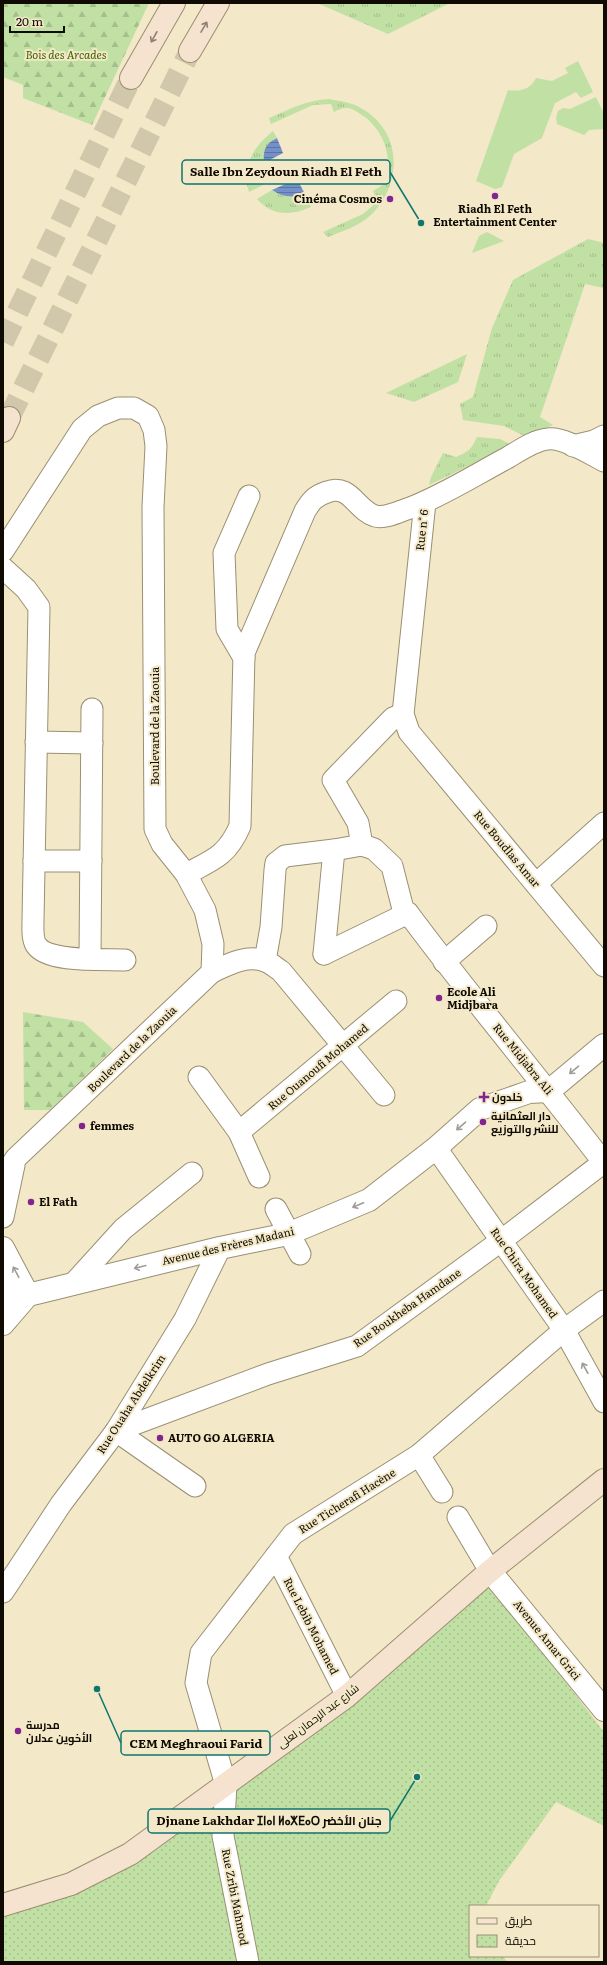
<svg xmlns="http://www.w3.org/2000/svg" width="607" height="1965" font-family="Literata,Cairo,'Noto Sans Tifinagh',serif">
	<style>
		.grass { fill: url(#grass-tufts) }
		.forest { fill: url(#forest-firs) }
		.park { fill: url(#park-dots) }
		.garden { fill: #c1e0a4 }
		.water { fill: url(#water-rules) }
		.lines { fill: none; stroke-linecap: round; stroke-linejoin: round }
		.secondary-tunnel { stroke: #d1c7aa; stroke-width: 22; stroke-dasharray: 22 11; stroke-linecap: butt }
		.minor-casing { stroke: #9a8f72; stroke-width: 23 }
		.tertiary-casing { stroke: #9a8f72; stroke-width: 24 }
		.secondary-casing { stroke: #9a8f72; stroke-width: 24 }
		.minor { stroke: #fff; stroke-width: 21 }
		.tertiary { stroke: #fff; stroke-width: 22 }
		.secondary { stroke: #f5e3cf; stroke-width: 22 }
		.oneway { stroke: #8e8273 }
		.oneway2 { stroke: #9f9d9a }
		.poi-dot { fill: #822490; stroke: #f3e8c8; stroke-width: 1.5 }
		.labels { text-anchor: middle; stroke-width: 4; stroke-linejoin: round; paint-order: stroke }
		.park-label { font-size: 11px; font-style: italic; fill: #3f6407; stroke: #f3e8c8 }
		.poi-label { font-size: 11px; font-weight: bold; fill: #0f0b03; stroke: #f3e8c8; text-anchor: start }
		.street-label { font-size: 11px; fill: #0f0b03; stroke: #f3e8c8 }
		.leader { fill: none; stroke: #0f766e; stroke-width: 1.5 }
		.callout-dot { fill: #0f766e; stroke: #f3e8c8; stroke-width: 1.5 }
		.callout { fill: #f3e8c8; stroke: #0f766e; stroke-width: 1.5 }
		.callout-label { font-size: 12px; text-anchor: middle; font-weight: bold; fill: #0f0b03 }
	</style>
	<defs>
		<pattern id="grass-tufts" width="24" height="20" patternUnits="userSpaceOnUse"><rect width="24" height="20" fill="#c1e0a4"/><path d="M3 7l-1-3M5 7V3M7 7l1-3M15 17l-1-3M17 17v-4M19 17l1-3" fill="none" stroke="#a5bf8c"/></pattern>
		<pattern id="forest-firs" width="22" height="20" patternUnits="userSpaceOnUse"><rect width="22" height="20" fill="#c1e0a4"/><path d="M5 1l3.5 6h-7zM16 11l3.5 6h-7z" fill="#a5bf8c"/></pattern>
		<pattern id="park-dots" width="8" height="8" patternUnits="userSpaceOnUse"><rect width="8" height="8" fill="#c1e0a4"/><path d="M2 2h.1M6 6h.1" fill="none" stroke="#a5bf8c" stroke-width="1.8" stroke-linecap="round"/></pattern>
		<pattern id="water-rules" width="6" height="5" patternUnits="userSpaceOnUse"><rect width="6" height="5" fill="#7390c9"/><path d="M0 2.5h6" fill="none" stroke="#5d74a1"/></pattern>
	</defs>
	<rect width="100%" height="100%" fill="#f3e8c8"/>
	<!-- grass -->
	<g class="grass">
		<path d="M317 3H450L388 34Z"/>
		<path d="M329 99C339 101 350 102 359 107 402 129 404 183 371 215 359 226 343 231 328 237L323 232 363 214 378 201 373 191 386 183C392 158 386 134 365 117 360 114 352 107 346 108 342 108 338 110 334 112L331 104 313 105 271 124 269 118C290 109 307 100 329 99Z"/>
		<path d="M273 131 277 138C266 143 263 152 264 163L249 171C247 155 262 140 273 131Z"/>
		<path d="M288 161 292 171 249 192 246 181Z"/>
		<path d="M272 190C284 198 293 197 306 196L311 207C291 216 272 216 257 199Z"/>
		<path d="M588 239 604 243V288L585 284 540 417 553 425 526 437 504 426 463 420 460 404 473 397 492 328 513 280Z"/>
		<path d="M467 354 458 382 414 402 386 393Z"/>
		<path d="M477 437 500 439 512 445 429 485 431 477 443 453 456 457C469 451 471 450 477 437Z"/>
	</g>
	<!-- forest -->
	<g class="forest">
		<path d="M3 3H149L92 125 23 98V85L3 77Z"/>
		<path d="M23 1012 83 1022 113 1049 50 1110H24Z"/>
	</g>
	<!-- park -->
	<path class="park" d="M488 1581 604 1732V1826L556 1802 499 1881 486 1906H470V1956H503L507 1962H3V1911L128 1863Z"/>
	<!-- garden -->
	<g class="garden">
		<path d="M578 61 593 92 581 98 576 92 555 103 542 138 514 154 502 187 495 189 476 181 508 90C520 92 531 89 536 78L552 81 568 73 565 68Z"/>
		<path d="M596 97 604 114V129L589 130 584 135 557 124 556 118 558 111 563 108 570 109Z"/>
		<path d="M487 232 504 241 472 253 479 236Z"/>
	</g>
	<!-- water -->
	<g class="water">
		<path d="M277 138 283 153 264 163C263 150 265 144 277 138Z"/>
		<path d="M297 179 306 196C293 197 284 198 272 190Z"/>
	</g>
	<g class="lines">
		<!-- secondary-tunnel -->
		<g class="secondary-tunnel">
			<path d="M3 342 131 78"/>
			<path d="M9 418 190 51"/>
		</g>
		<!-- minor casing -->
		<g class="minor-casing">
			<g id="minor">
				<path d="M573 446 594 441 604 436"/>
				<path d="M425 502 403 714 409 732 604 966"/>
				<path d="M3 551 82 429 98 416 118 408H134L148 416 154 430 156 446 153 507 155 829 162 844 186 874 205 910 213 944 212 972 16 1158 3 1178"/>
				<path d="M3 568 26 589 39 607 33 920C33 928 32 938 36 945 48 963 104 959 125 960"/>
				<path d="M244 658 227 629 224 553 249 496"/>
				<path d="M403 714 393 718 333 780 358 823 362 845 374 849 392 866 404 913H408C471 998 540 1079 604 1163"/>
				<path d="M36 742 92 743"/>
				<path d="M34 861H91"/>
				<path d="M186 874C213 860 227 856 240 826L244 653 305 511C311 501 315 496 327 492 350 483 356 510 375 516 386 519 400 511 410 508 444 495 475 475 507 458 519 451 534 440 548 439 564 437 590 454 604 461"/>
				<path d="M536 884 604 823"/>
				<path d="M324 954 334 850"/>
				<path d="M324 954 408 913"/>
				<path d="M90 958 92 709"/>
				<path d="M265 961 271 927 275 870 276 863 285 856 334 850 362 845"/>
				<path d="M444 962 486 926"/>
				<path d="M212 972C227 965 247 954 265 961 271 963 276 968 281 971L384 1095"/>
				<path d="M199 1077 239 1132 259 1177"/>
				<path d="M239 1132 396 1001"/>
				<path d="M436 1148 564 1330 604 1402"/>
				<path d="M276 1209 300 1254"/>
				<path d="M3 1217 14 1165"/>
				<path d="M74 1283 123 1229 192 1173"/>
				<path d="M116 1431 268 1374 357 1346 502 1240 604 1162"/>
				<path d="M116 1431 195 1486"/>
				<path d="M419 1455 442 1492"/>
				<path d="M458 1517 490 1571"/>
				<path d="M276 1556 347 1696"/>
				<path d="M3 1592 61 1504 116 1431 185 1319 220 1248"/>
				<path d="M248 1962 223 1836 226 1785 196 1683 201 1653 293 1534 419 1455 564 1330 604 1301"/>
			</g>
		</g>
		<!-- tertiary casing -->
		<g class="tertiary-casing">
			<g id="tertiary">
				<path d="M3 1248 28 1295"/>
				<path d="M3 1284 7 1319"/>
				<path d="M3 1324 28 1295 220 1248 288 1234 369 1200 436 1148 480 1109 529 1092 549 1091 604 1045"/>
				<path d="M490 1571 604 1710"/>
			</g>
		</g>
		<!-- secondary casing -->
		<g class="secondary-casing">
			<g id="secondary">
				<path d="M190 51 218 3"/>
				<path d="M131 78 174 3"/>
				<path d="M3 431 9 418"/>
				<path d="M3 1905 71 1884 130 1854 347 1696 490 1571 604 1480"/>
			</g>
		</g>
		<!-- minor -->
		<use href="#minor" class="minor"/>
		<!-- tertiary -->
		<use href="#tertiary" class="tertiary"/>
		<!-- secondary -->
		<use href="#secondary" class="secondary"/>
	</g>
	<!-- one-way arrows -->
	<defs><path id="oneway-shaft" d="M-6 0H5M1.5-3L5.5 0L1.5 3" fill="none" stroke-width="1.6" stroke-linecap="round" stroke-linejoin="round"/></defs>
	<g class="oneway">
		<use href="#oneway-shaft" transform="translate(204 27) rotate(-60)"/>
		<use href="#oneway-shaft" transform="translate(154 37) rotate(119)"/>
	</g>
	<g class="oneway2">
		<use href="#oneway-shaft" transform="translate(574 1070) rotate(140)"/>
		<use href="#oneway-shaft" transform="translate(461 1126) rotate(139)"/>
		<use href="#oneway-shaft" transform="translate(358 1205) rotate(157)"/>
		<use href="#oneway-shaft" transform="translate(140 1267) rotate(166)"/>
		<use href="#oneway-shaft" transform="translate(16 1272) rotate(-118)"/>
		<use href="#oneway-shaft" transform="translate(585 1368) rotate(-119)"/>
	</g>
	<!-- markers -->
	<g class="poi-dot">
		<circle cx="495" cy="196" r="4"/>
		<circle cx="390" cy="199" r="4"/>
		<circle cx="439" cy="998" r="4"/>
		<path d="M482 1091h4v4h4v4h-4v4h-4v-4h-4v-4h4z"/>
		<circle cx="483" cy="1122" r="4"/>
		<circle cx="82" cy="1126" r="4"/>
		<circle cx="31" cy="1202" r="4"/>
		<circle cx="160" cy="1438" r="4"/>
		<circle cx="18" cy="1731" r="4"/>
	</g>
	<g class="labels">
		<!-- park labels -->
		<g class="park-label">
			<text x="66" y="59">Bois des Arcades</text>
		</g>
		<!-- poi labels -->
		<g class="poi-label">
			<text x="382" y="203" text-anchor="end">Cinéma Cosmos</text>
			<text x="495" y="213" text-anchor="middle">Riadh El Feth<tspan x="495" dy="13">Entertainment Center</tspan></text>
			<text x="447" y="996">Ecole Ali<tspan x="447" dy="13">Midjbara</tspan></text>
			<text x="492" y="1101">خلدون</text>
			<text x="491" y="1120">دار العثمانية<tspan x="491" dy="13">للنشر والتوزيع</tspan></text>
			<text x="90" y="1130">femmes</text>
			<text x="39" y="1206">El Fath</text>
			<text x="168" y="1442">AUTO GO ALGERIA</text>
			<text x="26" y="1729">مدرسة<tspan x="26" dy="13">الأخوين عدلان</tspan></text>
		</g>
		<!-- street labels -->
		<g class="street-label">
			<text transform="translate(422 530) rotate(-84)" y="4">Rue n° 6</text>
			<text transform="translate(155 726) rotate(-90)" y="4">Boulevard de la Zaouia</text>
			<text transform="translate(507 849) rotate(50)" y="4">Rue Boudlas Amar</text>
			<text transform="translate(132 1049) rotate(-44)" y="4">Boulevard de la Zaouia</text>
			<text transform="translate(523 1059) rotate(51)" y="4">Rue Midjabra Ali</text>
			<text transform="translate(318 1067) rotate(-40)" y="4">Rue Ouanoufi Mohamed</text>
			<text transform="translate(228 1246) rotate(-13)" y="4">Avenue des Frères Madani</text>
			<text transform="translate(524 1273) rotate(55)" y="4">Rue Chira Mohamed</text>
			<text transform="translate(407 1308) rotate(-35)" y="4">Rue Boukheba Hamdane</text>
			<text transform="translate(131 1404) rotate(-57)" y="4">Rue Ouaha Abdelkrim</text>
			<text transform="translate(347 1501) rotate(-32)" y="4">Rue Ticherafi Hacène</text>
			<text transform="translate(311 1626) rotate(63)" y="4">Rue Lebib Mohamed</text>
			<text transform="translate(547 1640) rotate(51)" y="4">Avenue Amar Grici</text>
			<text transform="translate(318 1716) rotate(-37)" y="4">شارع عبد الرحمان لعلى</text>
			<text transform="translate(235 1897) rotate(79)" y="4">Rue Zribi Mahmod</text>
		</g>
	</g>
	<!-- callouts -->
	<path class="leader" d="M421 223L390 172M97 1689L121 1743M417 1777L390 1821"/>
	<g class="callout-dot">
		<circle cx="421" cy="223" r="4"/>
		<circle cx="97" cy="1689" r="4"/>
		<circle cx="417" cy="1777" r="4"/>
	</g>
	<g class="callout">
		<rect x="182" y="160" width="208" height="24" rx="4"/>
		<rect x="121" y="1731" width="149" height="24" rx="4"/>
		<rect x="148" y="1809" width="242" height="24" rx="4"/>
	</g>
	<g class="callout-label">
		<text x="286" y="176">Salle Ibn Zeydoun Riadh El Feth</text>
		<text x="196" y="1748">CEM Meghraoui Farid</text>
		<text x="269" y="1825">Djnane Lakhdar ⵊⵏⴰⵏ ⵍⴰⵅⴹⴰⵔ جنان الأخضر</text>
	</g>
	<!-- border -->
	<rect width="607" height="1965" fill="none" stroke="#0f0b03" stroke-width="8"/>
	<!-- legend -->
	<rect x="469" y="1905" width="130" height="52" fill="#f3e8c8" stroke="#989079"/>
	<rect x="477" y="1918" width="20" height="6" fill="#f5e3cf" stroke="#989079"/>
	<text x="505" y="1925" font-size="12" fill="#0f0b03">طريق</text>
	<rect x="477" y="1935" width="20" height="12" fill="url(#park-dots)" stroke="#989079"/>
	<text x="505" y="1945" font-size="12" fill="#0f0b03">حديقة</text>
	<!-- scale -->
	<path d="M10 26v6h54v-6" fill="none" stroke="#0f0b03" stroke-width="2"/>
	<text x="16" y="26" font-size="12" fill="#0f0b03" stroke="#f3e8c8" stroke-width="3" paint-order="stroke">20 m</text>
</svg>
